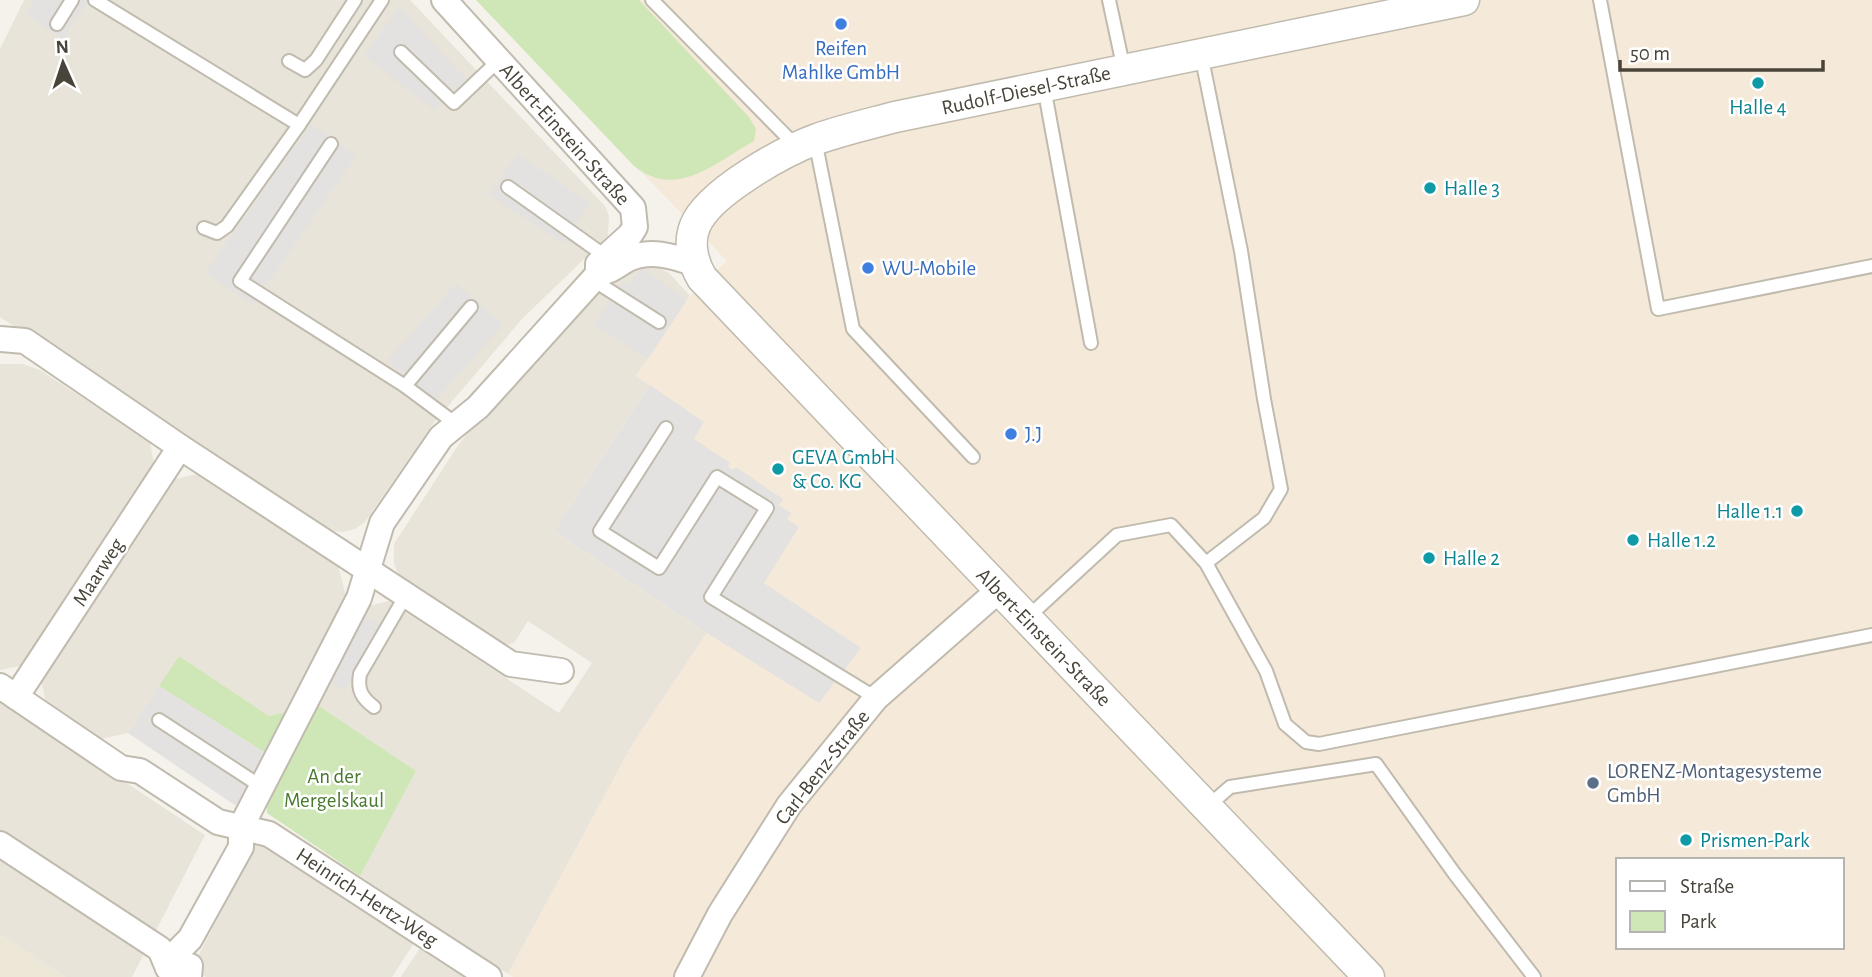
<svg xmlns="http://www.w3.org/2000/svg" width="1872" height="977" font-family="'Alegreya Sans',sans-serif">
	<style>
		.residential { fill: #e8e4da }
		.commercial { fill: #f5ead9; fill-rule: evenodd }
		.education { fill: #ede7d7 }
		.green { fill: #cfe6b7 }
		.parking { fill: #e4e2e0 }
		.lines { fill: none; stroke-linecap: round; stroke-linejoin: round }
		.service-casing { stroke: #c0bbae; stroke-width: 16 }
		.minor-casing { stroke: #c0bbae; stroke-width: 28 }
		.tertiary-casing { stroke: #c0bbae; stroke-width: 33 }
		.service { stroke: #fff; stroke-width: 12 }
		.minor { stroke: #fff; stroke-width: 24 }
		.tertiary { stroke: #fff; stroke-width: 30 }
		.shop-dot { fill: #3f7fe0; stroke: #fff; stroke-width: 2.5 }
		.culture-dot { fill: #0f9aa8; stroke: #fff; stroke-width: 2.5 }
		.service-dot { fill: #5c6f8a; stroke: #fff; stroke-width: 2.5 }
		.labels { text-anchor: middle; stroke-width: 5; stroke-linejoin: round; paint-order: stroke }
		.shop-label { font-size: 21px; fill: #366cbe; stroke: #fff; text-anchor: start }
		.street-label { font-size: 21px; fill: #49443a; stroke: #fff }
		.culture-label { font-size: 21px; fill: #0d838f; stroke: #fff; text-anchor: start }
		.service-label { font-size: 21px; fill: #4e5e75; stroke: #fff; text-anchor: start }
		.park-label { font-size: 21px; fill: #48792f; stroke: #fff }
	</style>
	<rect width="100%" height="100%" fill="#f5f2ec"/>
	<!-- residential -->
	<g class="residential">
		<path d="M24 0H410L605 206 609 216 608 236 522 319 432 425 365 522 355 529 343 532 324 530 0 317V49Z"/>
		<path d="M652 265 669 273 690 296 636 376 650 385 554 531 707 633 631 747 508 974 360 876 416 771 313 702 362 608 389 601 559 713 592 663 528 621 514 643 497 647 400 579 394 564V544L459 444 488 408 582 306 613 278 627 267Z"/>
		<path d="M0 364H22L40 370 150 442 155 470 25 665 0 670Z"/>
		<path d="M198 474 338 566 346 596 285 712 269 716 179 656 128 733 100 739 46 703 40 675 170 480Z"/>
		<path d="M0 699 205 835 132 977H65L0 934Z"/>
		<path d="M264 840 416 940 392 977H206L192 968 257 842Z"/>
		<path d="M422 945 472 977H401Z"/>
	</g>
	<!-- commercial -->
	<path class="commercial" d="M476 0H1872V977H513L508 974 631 747 707 633 554 531 650 386 636 376 690 296 727 261ZM1618 860H1842V947H1618Z"/>
	<!-- education -->
	<path class="education" d="M0 934 42 962 65 977H0Z"/>
	<!-- green -->
	<g class="green">
		<path d="M476 0H639L749 117 756 129 754 141C715 163 676 200 634 166Z"/>
		<path d="M179 656 269 716 285 712 264 752 159 686Z"/>
		<path d="M313 702 416 771 360 876 267 813 266 791Z"/>
	</g>
	<!-- parking -->
	<g class="parking">
		<path d="M35 0H89L63 39 26 14Z"/>
		<path d="M399 7 467 80 434 110 364 56Z"/>
		<path d="M311 124 356 156 253 305 205 273Z"/>
		<path d="M517 154 590 203 563 243 489 195Z"/>
		<path d="M641 268 687 300 648 359 594 325 623 282 629 285Z"/>
		<path d="M456 284 503 325 434 402 387 361Z"/>
		<path d="M650 385 704 422 694 439 730 463 728 466 732 470 736 467 783 499 779 505 791 513 787 519 799 527 764 583 861 648 819 703 707 633 554 531Z"/>
		<path d="M359 614 379 624 344 690 325 678Z"/>
		<path d="M159 686 264 752 236 806 128 733Z"/>
	</g>
	<g class="lines">
		<!-- service casing -->
		<g class="service-casing">
			<g id="service">
				<path d="M95 0 299 125 382 0"/>
				<path d="M652 0 797 147"/>
				<path d="M1109 0 1124 70"/>
				<path d="M1600 0 1658 309 1872 266"/>
				<path d="M57 24 72 0"/>
				<path d="M401 52 454 103 499 60"/>
				<path d="M1201 54 1241 251 1264 399 1281 489 1264 518 1206 563"/>
				<path d="M289 61 305 70 316 60 355 0"/>
				<path d="M1044 87 1091 343"/>
				<path d="M815 140 853 329 973 457"/>
				<path d="M331 144 240 281 405 386 456 424"/>
				<path d="M508 187 605 256"/>
				<path d="M204 228 217 233 227 226 299 125"/>
				<path d="M593 280 659 322"/>
				<path d="M405 386 471 307"/>
				<path d="M666 428 600 531 659 568 717 477 767 508 711 597 876 698"/>
				<path d="M1027 618 1117 535 1171 525 1206 563 1266 671 1285 724 1306 742 1319 744 1872 635"/>
				<path d="M374 707C362 698 357 690 360 674L406 595"/>
				<path d="M159 720 262 787"/>
				<path d="M1207 807 1230 787 1376 764 1454 873 1534 977"/>
			</g>
		</g>
		<!-- minor casing -->
		<g class="minor-casing">
			<g id="minor">
				<path d="M444 0 633 208 635 227 630 235 598 264V270"/>
				<path d="M0 339 25 341 180 447 511 664 561 671"/>
				<path d="M0 686 121 768 140 771 218 822 269 834 489 977"/>
				<path d="M16 697 180 447"/>
				<path d="M0 844 160 949 168 968"/>
				<path d="M179 950 190 939 241 847V827L359 598 382 523 441 437 478 407 599 273C612 271 617 265 628 259 650 249 672 256 693 263"/>
				<path d="M168 968 190 966 189 977"/>
				<path d="M687 977 720 914 789 805 876 698 999 590"/>
			</g>
		</g>
		<!-- tertiary casing -->
		<g class="tertiary-casing">
			<path id="tertiary" d="M1369 977 702 278C693 263 688 243 695 226 708 193 784 151 817 139 842 130 869 124 895 117L1464 0"/>
		</g>
		<!-- service -->
		<use href="#service" class="service"/>
		<!-- minor -->
		<use href="#minor" class="minor"/>
		<!-- tertiary -->
		<use href="#tertiary" class="tertiary"/>
	</g>
	<!-- markers -->
	<g class="shop-dot">
		<circle cx="841" cy="24" r="7"/>
		<circle cx="868" cy="268" r="7"/>
		<circle cx="1011" cy="434" r="7"/>
	</g>
	<g class="culture-dot">
		<circle cx="1758" cy="83" r="7"/>
		<circle cx="1430" cy="188" r="7"/>
		<circle cx="778" cy="469" r="7"/>
		<circle cx="1797" cy="511" r="7"/>
		<circle cx="1633" cy="540" r="7"/>
		<circle cx="1429" cy="558" r="7"/>
		<circle cx="1686" cy="840" r="7"/>
	</g>
	<circle class="service-dot" cx="1593" cy="783" r="7"/>
	<g class="labels">
		<!-- shop labels -->
		<g class="shop-label">
			<text x="841" y="55" text-anchor="middle">Reifen<tspan x="841" dy="24">Mahlke GmbH</tspan></text>
			<text x="882" y="275">WU-Mobile</text>
			<text x="1025" y="441">J.J</text>
		</g>
		<!-- street labels -->
		<g class="street-label">
			<text transform="translate(1026 90) rotate(-12)" y="7">Rudolf-Diesel-Straße</text>
			<text transform="translate(565 134) rotate(48)" y="7">Albert-Einstein-Straße</text>
			<text transform="translate(98 572) rotate(-57)" y="7">Maarweg</text>
			<text transform="translate(1044 637) rotate(46)" y="7">Albert-Einstein-Straße</text>
			<text transform="translate(822 767) rotate(-52)" y="7">Carl-Benz-Straße</text>
			<text transform="translate(367 897) rotate(33)" y="7">Heinrich-Hertz-Weg</text>
		</g>
		<!-- culture labels -->
		<g class="culture-label">
			<text x="1758" y="114" text-anchor="middle">Halle 4</text>
			<text x="1444" y="195">Halle 3</text>
			<text x="792" y="464">GEVA GmbH<tspan x="792" dy="24">&amp; Co. KG</tspan></text>
			<text x="1783" y="518" text-anchor="end">Halle 1.1</text>
			<text x="1647" y="547">Halle 1.2</text>
			<text x="1443" y="565">Halle 2</text>
			<text x="1700" y="847">Prismen-Park</text>
		</g>
		<!-- service labels -->
		<g class="service-label">
			<text x="1607" y="778">LORENZ-Montagesysteme<tspan x="1607" dy="24">GmbH</tspan></text>
		</g>
		<!-- park labels -->
		<g class="park-label">
			<text x="334" y="783">An der<tspan x="334" dy="24">Mergelskaul</tspan></text>
		</g>
	</g>
	<!-- legend -->
	<rect x="1616" y="858" width="228" height="91" fill="#ffffff" stroke="#b6b4b0" stroke-width="2"/>
	<rect x="1630" y="881" width="35" height="10" fill="#ffffff" stroke="#b6b4b0" stroke-width="2"/>
	<text x="1680" y="893" font-size="21" fill="#49443a">Straße</text>
	<rect x="1630" y="911" width="35" height="21" fill="#cfe6b7" stroke="#b6b4b0" stroke-width="2"/>
	<text x="1680" y="928" font-size="21" fill="#49443a">Park</text>
	<!-- north arrow -->
	<g transform="translate(63 63) rotate(357)" stroke="#ffffff" stroke-width="5" paint-order="stroke">
	<path d="M0-5L12 26L0 18L-12 26Z" fill="#49443a"/>
	<text y="-10" font-size="19" font-weight="bold" text-anchor="middle" fill="#49443a">N</text>
	</g>
	<!-- scale -->
	<path d="M1620 60v10h203v-10" fill="none" stroke="#49443a" stroke-width="3.5"/>
	<text x="1630" y="60" font-size="21" fill="#49443a" stroke="#ffffff" stroke-width="5" paint-order="stroke">50 m</text>
</svg>
